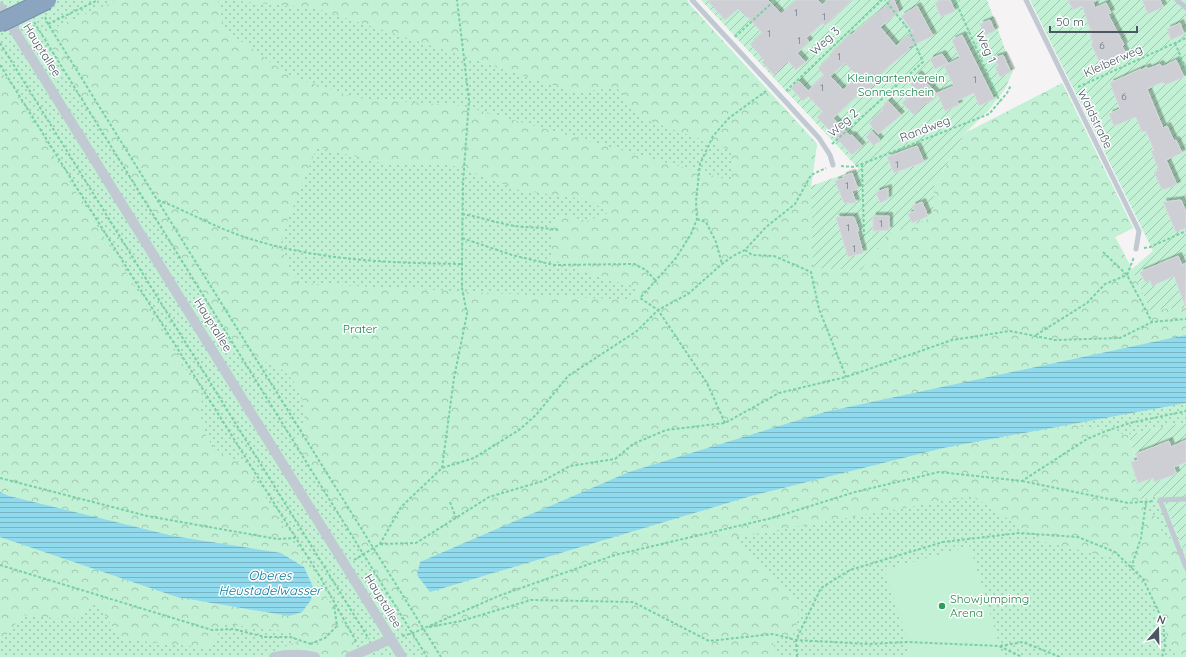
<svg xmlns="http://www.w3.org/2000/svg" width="1186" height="657" font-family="Quicksand,sans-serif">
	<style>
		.grass { fill: url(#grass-dots) }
		.forest { fill: url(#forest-crowns); fill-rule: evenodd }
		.garden { fill: url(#garden-furrows) }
		.pitch { fill: #c3f1d5 }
		.water { fill: url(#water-rules) }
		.building { fill: #cdcfd5; stroke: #d7d9de; fill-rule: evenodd; filter: url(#shadow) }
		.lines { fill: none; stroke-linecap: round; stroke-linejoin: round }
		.path { stroke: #7ad0a6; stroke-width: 2; stroke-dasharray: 3 2; stroke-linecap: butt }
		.service { stroke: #c1cad2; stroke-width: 5 }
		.minor { stroke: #c1cad2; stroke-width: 10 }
		.motorway-bridge-casing { stroke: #7690ad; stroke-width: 20; stroke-linecap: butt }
		.motorway-bridge { stroke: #8ba5c1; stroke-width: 18 }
		.leisure-dot { fill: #2e9e5b; stroke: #fff; stroke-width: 1.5 }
		.labels { text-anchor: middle; stroke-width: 3; stroke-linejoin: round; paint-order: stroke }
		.number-label { font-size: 10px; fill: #6b747e }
		.street-label { font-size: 12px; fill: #4a5661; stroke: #fff }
		.park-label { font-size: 12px; fill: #17864f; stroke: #fff }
		.leisure-label { font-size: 12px; fill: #27864d; stroke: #fff; text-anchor: start }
		.water-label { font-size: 13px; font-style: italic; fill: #0c7c9b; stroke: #fff }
	</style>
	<defs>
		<pattern id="grass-dots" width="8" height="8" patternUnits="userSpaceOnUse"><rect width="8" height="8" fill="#c3f1d5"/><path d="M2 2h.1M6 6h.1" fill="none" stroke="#a0c6b0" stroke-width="1.8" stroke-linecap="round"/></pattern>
		<pattern id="forest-crowns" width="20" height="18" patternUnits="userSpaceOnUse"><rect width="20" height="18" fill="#c3f1d5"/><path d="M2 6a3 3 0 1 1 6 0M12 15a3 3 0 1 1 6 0" fill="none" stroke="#a0c6b0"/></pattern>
		<pattern id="garden-furrows" width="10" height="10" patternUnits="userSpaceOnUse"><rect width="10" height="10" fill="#c3f1d5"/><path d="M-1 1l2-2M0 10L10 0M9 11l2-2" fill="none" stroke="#a0c6b0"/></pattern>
		<pattern id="water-rules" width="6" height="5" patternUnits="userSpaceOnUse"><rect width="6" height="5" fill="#90daee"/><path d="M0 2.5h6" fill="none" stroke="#78b4c4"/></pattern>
		<filter id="shadow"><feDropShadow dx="3.5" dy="-3.5" stdDeviation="0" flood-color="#0004"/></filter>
	</defs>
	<rect width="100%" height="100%" fill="#f5f3f3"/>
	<!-- grass -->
	<path class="grass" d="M0 0H687L691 6 817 144 811 186 813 268 1062 83 1133 228 1115 237 1132 269 1150 310 1186 308V422L1128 435 1141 499 1162 495 1186 556V657H0Z"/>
	<!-- forest -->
	<g class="forest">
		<path d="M117 0H218L224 29 290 76 356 98 463 106 732 181 731 150 641 118 617 88 574 92 318 9 228 0H687L691 6 817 144 811 186 861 270 887 235 932 217 934 186 965 133 1062 83 1133 228 1115 237 1132 269 1150 310 1186 308V335L825 412 629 472 430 592 751 496 943 448 1073 425 1128 435 1136 459 1130 460 1141 499 1146 512 1158 518 1164 539 1173 538 1186 574V657H1176L1133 562 1044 542 972 496 732 538 800 606 795 633 772 642 779 657H428L295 443C297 438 301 434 302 429 310 406 298 379 278 367 268 361 256 361 245 361L43 33ZM317 147 390 165 446 163 519 190 590 200 608 213 587 221 562 215 551 227 552 259 591 275 637 287 629 300 297 283 280 247 285 227Z"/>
		<path d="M0 69 203 397C202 403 200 410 201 416 204 444 220 456 245 464L363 657H259L302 640 293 632 225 624 208 648 121 639 97 603 72 620 23 615 0 642V537L177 597 289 616 302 612 311 600 281 553 173 536 9 496 0 492Z"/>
	</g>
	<!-- garden -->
	<g class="garden">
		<path d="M701 0H987L1013 71 1005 89 988 111 965 133 934 186 933 217 887 235 861 270 813 268 811 186 859 169Z"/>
		<path d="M1030 0H1186V308L1150 310 1132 269 1153 251Z"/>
		<path d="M1186 422V556L1162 495 1141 499 1130 460 1136 458 1128 435Z"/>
	</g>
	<!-- pitch -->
	<path class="pitch" d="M970 546 1003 657H909L908 642 884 570Z"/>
	<!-- water -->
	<g class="water">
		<path d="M1186 335V403L943 448 751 496 430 592 417 575 420 562 629 472 825 412Z"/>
		<path d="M0 492 9 496 173 536 281 553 304 567 313 587 311 600 302 612 289 616 177 597 0 537Z"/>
	</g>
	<!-- building -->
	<g class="building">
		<path d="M707 0H768L781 14 796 0H818L822 5 828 0H852L825 26 822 23 806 38 809 42 797 53 805 62 796 70 788 61 774 75 762 62 764 60 750 44 762 33 748 17 747 18 738 9 725 20Z"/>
		<path d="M893 0H894L899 12 880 27 896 46 913 32 901 16 917 6 933 36 908 47 910 49 889 66 872 82 874 85 865 94 862 91 833 118 850 136 852 135 862 146 852 155 817 117 823 112 808 96 803 101 791 88 799 81 808 91 824 75 818 68 830 57 829 55 850 34 851 35ZM845 63 858 76 843 90 830 76Z"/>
		<path d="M941 0H950L955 11 941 17 935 3Z"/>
		<path d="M1068 0H1097L1093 2 1095 8 1106 3 1111 13 1108 14 1124 45 1122 46 1127 56 1103 69 1091 44 1093 43 1090 35 1092 34 1082 6 1073 10Z"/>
		<path d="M1142 0H1160L1163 7 1148 14Z"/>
		<path d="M990 20 995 31 985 35 980 24Z"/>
		<path d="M1180 23 1184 34 1171 40 1167 29Z"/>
		<path d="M962 35 994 99 979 106 974 93 957 101 959 105 945 111 937 93 954 86 944 66 960 58 952 40Z"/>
		<path d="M942 54 948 63 935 69 930 59Z"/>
		<path d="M1003 55 1011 72 1000 77 995 67 998 66 994 58Z"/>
		<path d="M1176 60 1184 77 1165 85 1163 82 1147 89 1163 128 1167 126 1174 141 1176 140 1182 153 1166 160 1177 185 1162 190 1154 172 1159 170 1151 151 1154 150 1146 131 1142 132 1136 117 1114 126 1109 114 1120 109 1110 83 1141 69V70L1147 67 1148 69 1160 64 1162 67Z"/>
		<path d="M918 74 937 94 928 104 927 102 914 115 902 103 916 90 909 83Z"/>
		<path d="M888 101 901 115 878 134 869 123 883 110 881 108Z"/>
		<path d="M872 131 880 140 874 146 866 137Z"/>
		<path d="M917 146 924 162 894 173 887 157Z"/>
		<path d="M852 173 858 189 852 191 856 203H844L835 181 843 178V176Z"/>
		<path d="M888 188V199L880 203 876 192Z"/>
		<path d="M1181 200 1186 212V228L1176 232 1163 202Z"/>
		<path d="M922 202 928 216 912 223 908 214 915 211 912 206Z"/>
		<path d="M873 216H889V230L873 231Z"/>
		<path d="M836 217H854L859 231H857L863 253 848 257Z"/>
		<path d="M1178 256 1182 265 1186 263 1185 306 1174 276 1152 286 1150 280 1145 282 1140 272Z"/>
		<path d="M1186 440V462L1174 467 1176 474 1154 482 1153 478 1138 483 1131 462 1138 460 1136 454 1169 441 1171 447Z"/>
	</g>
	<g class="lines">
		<!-- path -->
		<g class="path">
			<path d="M955 0 1000 102"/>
			<path d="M45 17 48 24 441 657"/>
			<path d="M34 22 427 657"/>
			<path d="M48 24 98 0"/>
			<path d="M735 37 775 0"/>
			<path d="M0 43 369 639"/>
			<path d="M1175 43 1186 69"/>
			<path d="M0 65 319 575 357 643"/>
			<path d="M1078 87 1186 38"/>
			<path d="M786 91 882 0"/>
			<path d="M832 144 923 62 909 30 885 0"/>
			<path d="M862 164 864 236"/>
			<path d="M841 166 854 167 989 114 1007 93 1011 85"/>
			<path d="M158 200C184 210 209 224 236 234 308 260 386 263 462 264"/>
			<path d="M462 214C480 217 497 223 515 226 529 228 544 227 558 230"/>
			<path d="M697 219 706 222 716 242 722 264"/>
			<path d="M462 238 512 255 554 265 634 264 646 270 656 281"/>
			<path d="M1144 248 1150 247 1186 231"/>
			<path d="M745 250 752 255 774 256 811 272 819 309 846 377"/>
			<path d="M1103 252 1127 275 1152 322"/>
			<path d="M1127 275 1134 257"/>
			<path d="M1036 335 1087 303 1105 284 1127 275"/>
			<path d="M725 423 707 383 658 310 640 298 676 258 691 234 697 219 696 201 700 164 713 136 729 118 766 91"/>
			<path d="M442 468 454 378 467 314 462 288V264L463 183 469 100 457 0"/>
			<path d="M0 478 147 516 277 539 295 538"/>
			<path d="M1022 481 1128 503 1153 501"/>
			<path d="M450 502 456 518"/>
			<path d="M380 544 416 543 489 497 543 481 570 466 615 459 633 444 666 430 725 423 779 393 846 377 952 340 1010 331 1055 340 1120 338 1152 322 1186 319"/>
			<path d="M354 560 380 544 401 507 442 468 474 458 519 430 536 415 568 376 637 331 658 310 688 294 722 264 733 256 745 250 766 227 795 204 811 175 826 168"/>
			<path d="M0 565 212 630 233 629 265 637H290L311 644"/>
			<path d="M1131 568 1141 538 1146 502"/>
			<path d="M429 627 461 621 531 600 633 602 709 641 773 634 796 640 868 644 908 642 999 646 1022 657"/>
			<path d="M402 636 413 633 501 595 615 555 772 518 855 492 939 472 1022 481 1087 439 1106 431 1130 423 1186 411"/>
			<path d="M310 644 325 638 337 626 334 605"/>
			<path d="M1000 646 1023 642 1060 657"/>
			<path d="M797 657 796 640 821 588 850 570 943 542 1019 533 1078 537 1115 552 1143 579 1163 621 1165 647 1162 657"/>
		</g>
		<!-- service -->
		<g class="service">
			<path d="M692 0 819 138 830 155 833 165"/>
			<path d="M1026 0 1139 231 1136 249"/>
			<path d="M1177 0 1186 8"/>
			<path d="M1186 499 1160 500 1186 567"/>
		</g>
		<!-- minor -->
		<g class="minor">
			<path d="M0 7 402 657"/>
			<path d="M274 657C287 654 302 654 315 657"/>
			<path d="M350 657 391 639"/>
		</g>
		<!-- motorway-bridge casing -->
		<g class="motorway-bridge-casing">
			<path id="motorway-bridge" d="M0 23 47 0"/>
		</g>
		<!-- motorway-bridge -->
		<use href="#motorway-bridge" class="motorway-bridge"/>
	</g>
	<!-- markers -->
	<circle class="leisure-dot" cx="942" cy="606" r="4"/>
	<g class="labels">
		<!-- number labels -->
		<g class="number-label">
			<text x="796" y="16">1</text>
			<text x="824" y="20">1</text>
			<text x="769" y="37">1</text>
			<text x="799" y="44">1</text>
			<text x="1102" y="49">6</text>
			<text x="839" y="60">1</text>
			<text x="975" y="83">1</text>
			<text x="822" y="91">1</text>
			<text x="1124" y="100">6</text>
			<text x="897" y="168">1</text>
			<text x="847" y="189">1</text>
			<text x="881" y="227">1</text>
			<text x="848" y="231">1</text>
			<text x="854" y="252">1</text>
		</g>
		<!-- street labels -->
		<g class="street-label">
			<text transform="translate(825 41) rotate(-43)" y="4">Weg 3</text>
			<text transform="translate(986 47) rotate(66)" y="4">Weg 1</text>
			<text transform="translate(42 50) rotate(58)" y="4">Hauptallee</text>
			<text transform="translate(1113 61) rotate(-24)" y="4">Kleiberweg</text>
			<text transform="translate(1095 119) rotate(64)" y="4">Waldstraße</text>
			<text transform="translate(843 123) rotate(-42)" y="4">Weg 2</text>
			<text transform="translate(925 129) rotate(-21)" y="4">Randweg</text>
			<text transform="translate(213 325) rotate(58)" y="4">Hauptallee</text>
			<text transform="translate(383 601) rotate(59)" y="4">Hauptallee</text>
		</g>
		<!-- park labels -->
		<g class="park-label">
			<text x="896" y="82">Kleingartenverein<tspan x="896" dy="14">Sonnenschein</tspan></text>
			<text x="360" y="333">Prater</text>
		</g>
		<!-- leisure labels -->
		<g class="leisure-label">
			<text x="950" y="603">Showjumpimg<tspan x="950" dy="14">Arena</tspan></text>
		</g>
		<!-- water labels -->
		<g class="water-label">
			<text x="270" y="580">Oberes<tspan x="270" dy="15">Heustadelwasser</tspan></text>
		</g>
	</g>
	<!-- north arrow -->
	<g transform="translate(1158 629) rotate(20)" stroke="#ffffff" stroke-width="3" paint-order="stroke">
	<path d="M0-3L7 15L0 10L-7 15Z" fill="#4a5661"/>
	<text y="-6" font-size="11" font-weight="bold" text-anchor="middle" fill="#4a5661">N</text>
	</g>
	<!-- scale -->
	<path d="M1050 26v6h87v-6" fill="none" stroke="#4a5661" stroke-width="2"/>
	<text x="1056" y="26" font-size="12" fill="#4a5661" stroke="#ffffff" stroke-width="3" paint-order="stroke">50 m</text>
</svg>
